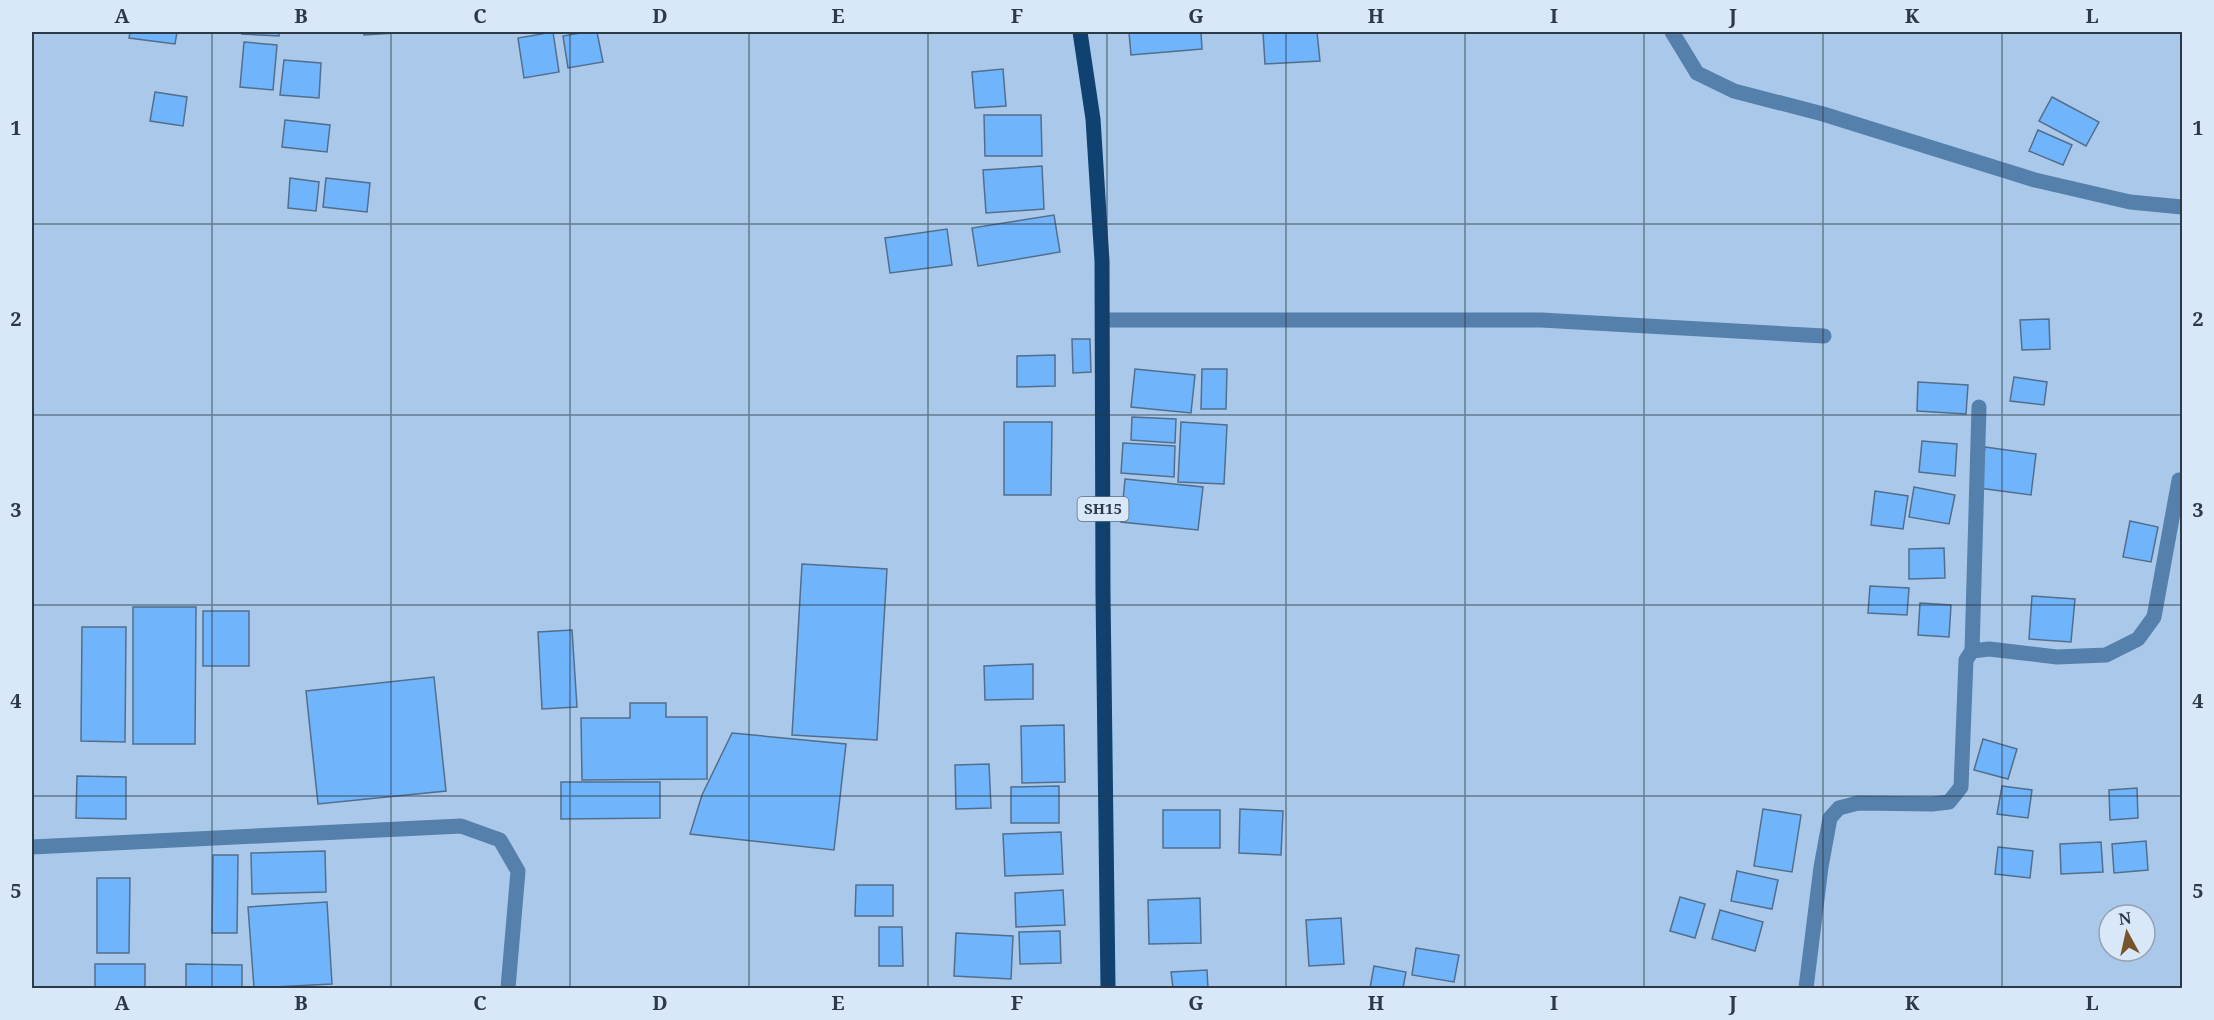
<svg xmlns="http://www.w3.org/2000/svg" width="2214" height="1020" font-family="'Noto Serif',serif">
	<style>
		.building { fill: #70b5fb; stroke: #526e8c; stroke-width: 1.5 }
		.lines { fill: none; stroke-linecap: round; stroke-linejoin: round }
		.minor { stroke: #5580ab; stroke-width: 15 }
		.major { stroke: #0f4270; stroke-width: 15 }
		.grid { fill: none; stroke: #2c3946; stroke-width: 1.5; stroke-opacity: 0.55 }
		.labels { text-anchor: middle; stroke-width: 5; stroke-linejoin: round; paint-order: stroke }
		.shield { fill: #d8e8f9; stroke: #606e7c; stroke-width: 1.5 }
		.shield-label { font-size: 15px; font-weight: bold; fill: #2c3946 }
		.neatline { fill: none; stroke: #2c3946; stroke-width: 2 }
		.grid-label { font-size: 20px; text-anchor: middle; font-weight: bold; fill: #2c3946 }
	</style>
	<rect width="100%" height="100%" fill="#aac9ea"/>
	<!-- building -->
	<g class="building">
		<path d="M130 32H177L175 44 129 38Z"/>
		<path d="M243 32H279V36L242 34Z"/>
		<path d="M364 32H413L364 35Z"/>
		<path d="M553 32 559 72 524 78 518 38Z"/>
		<path d="M586 32H597L603 62 568 68 563 36Z"/>
		<path d="M1129 32H1201L1202 49 1131 55Z"/>
		<path d="M1263 32H1317L1320 61 1265 64Z"/>
		<path d="M244 42 277 45 273 90 240 87Z"/>
		<path d="M284 60 321 63 319 98 280 95Z"/>
		<path d="M1003 69 1006 106 975 108 972 72Z"/>
		<path d="M155 92 187 97 183 126 150 121Z"/>
		<path d="M2052 97 2099 122 2086 146 2039 121Z"/>
		<path d="M984 115H1041L1042 156H985Z"/>
		<path d="M285 120 330 125 327 152 282 147Z"/>
		<path d="M2038 130 2072 145 2063 165 2029 151Z"/>
		<path d="M1042 166 1044 209 986 213 983 170Z"/>
		<path d="M290 178 319 182 316 211 288 208Z"/>
		<path d="M326 178 370 183 367 212 323 207Z"/>
		<path d="M1054 215 1060 252 978 266 972 228Z"/>
		<path d="M947 229 952 265 890 273 885 238Z"/>
		<path d="M2049 319 2050 349 2022 350 2020 320Z"/>
		<path d="M1072 339H1090L1091 372 1073 373Z"/>
		<path d="M1055 355V386L1017 387V356Z"/>
		<path d="M1135 369 1195 375 1191 413 1131 407Z"/>
		<path d="M1202 369H1227L1226 409H1201Z"/>
		<path d="M2014 377 2047 382 2044 405 2010 401Z"/>
		<path d="M1918 382 1968 385 1966 414 1917 411Z"/>
		<path d="M1132 417 1176 419 1175 443 1131 440Z"/>
		<path d="M1004 422H1052L1051 495H1004Z"/>
		<path d="M1181 422 1227 425 1224 484 1178 482Z"/>
		<path d="M1922 441 1957 444 1955 476 1919 472Z"/>
		<path d="M1123 443 1175 446 1174 477 1121 473Z"/>
		<path d="M1985 447 2036 454 2031 495 1979 488Z"/>
		<path d="M1125 479 1203 487 1198 530 1121 522Z"/>
		<path d="M1914 487 1955 495 1949 524 1909 517Z"/>
		<path d="M1875 491 1908 496 1903 529 1871 525Z"/>
		<path d="M2130 521 2158 527 2151 562 2123 557Z"/>
		<path d="M1944 548 1945 578 1909 579V549Z"/>
		<path d="M802 564 887 569 877 740 792 735Z"/>
		<path d="M1870 586 1909 588 1907 615 1868 613Z"/>
		<path d="M2032 596 2075 599 2071 642 2029 639Z"/>
		<path d="M1920 603 1951 605 1949 637 1918 635Z"/>
		<path d="M133 607H196L195 744H133Z"/>
		<rect x="203" y="611" width="46" height="55"/>
		<path d="M82 627H126L125 742 81 741Z"/>
		<path d="M572 630 577 707 542 709 538 632Z"/>
		<path d="M1033 664V699L985 700 984 666Z"/>
		<path d="M434 677 446 791 318 804 306 691Z"/>
		<path d="M630 703H666V717H707V779L582 780 581 718H630Z"/>
		<path d="M1064 725 1065 782 1022 783 1021 726Z"/>
		<path d="M732 733 846 744 834 850 690 834 702 795Z"/>
		<path d="M1983 739 2017 749 2008 779 1974 770Z"/>
		<path d="M989 764 991 808 956 809 955 765Z"/>
		<path d="M77 776 126 777V819L76 818Z"/>
		<path d="M561 782H660V818L561 819Z"/>
		<path d="M1059 786V823H1011V787Z"/>
		<path d="M2002 786 2032 790 2028 818 1997 814Z"/>
		<path d="M2137 788 2138 818 2110 820 2109 790Z"/>
		<path d="M1240 809 1283 811 1281 855 1239 853Z"/>
		<path d="M1763 809 1801 815 1792 872 1754 866Z"/>
		<rect x="1163" y="810" width="57" height="38"/>
		<path d="M1061 832 1063 874 1005 876 1003 834Z"/>
		<path d="M2146 841 2148 870 2114 873 2112 844Z"/>
		<path d="M2101 842 2103 872 2061 874 2060 844Z"/>
		<path d="M1998 847 2033 851 2030 878 1995 874Z"/>
		<path d="M325 851 326 892 252 894 251 853Z"/>
		<path d="M213 855H238L237 933H212Z"/>
		<path d="M1737 871 1778 880 1772 909 1731 901Z"/>
		<path d="M32 877H33L32 956Z"/>
		<path d="M97 878H130L129 953H97Z"/>
		<path d="M856 885H893V916H855Z"/>
		<path d="M1063 890 1065 925 1016 927 1015 893Z"/>
		<path d="M1680 897 1705 904 1695 938 1670 931Z"/>
		<path d="M1200 898 1201 943 1149 944 1148 900Z"/>
		<path d="M327 902 332 984 254 988 248 907Z"/>
		<path d="M1720 910 1763 922 1755 951 1712 939Z"/>
		<path d="M1341 918 1344 964 1309 966 1306 920Z"/>
		<path d="M879 927H902L903 966H879Z"/>
		<path d="M1060 931 1061 963 1020 964 1019 932Z"/>
		<path d="M956 933 1013 936 1011 979 954 976Z"/>
		<path d="M1416 948 1459 955 1454 982 1412 975Z"/>
		<rect x="95" y="964" width="50" height="24"/>
		<path d="M186 964 242 965V988H186Z"/>
		<path d="M1374 966 1406 972 1403 988H1370Z"/>
		<path d="M1207 970 1208 988H1173L1171 972Z"/>
	</g>
	<g class="lines">
		<!-- minor -->
		<g class="minor">
			<path d="M1672 32 1697 73 1734 91 1823 114 2035 180 2130 202 2182 207"/>
			<path d="M1103 320H1541L1824 336"/>
			<path d="M1972 651 1979 407"/>
			<path d="M32 847 461 826 500 840 518 871 508 988"/>
			<path d="M1806 988 1821 867 1830 818 1839 808 1858 803 1932 804 1949 802 1961 787 1966 660 1972 651 1989 649 2057 657 2106 655 2138 639 2154 617 2179 480"/>
		</g>
		<!-- major -->
		<path class="major" d="M1080 32 1093 119 1102 261 1103 593 1108 988"/>
	</g>
	<!-- grid -->
	<path class="grid" d="M212 32V988M391 32V988M570 32V988M749 32V988M928 32V988M1107 32V988M1286 32V988M1465 32V988M1644 32V988M1823 32V988M2002 32V988M32 224H2182M32 415H2182M32 605H2182M32 796H2182"/>
	<g class="labels">
		<!-- shield labels -->
		<rect class="shield" x="1077.5" y="497" width="51" height="24" rx="4.5"/>
		<g class="shield-label">
			<text x="1103" y="514">SH15</text>
		</g>
	</g>
	<!-- border -->
	<rect width="2214" height="1020" fill="none" stroke="#d8e8f9" stroke-width="66"/>
	<!-- north arrow -->
	<g transform="translate(2127 933) rotate(352)"><circle r="28" fill="#d8e8f9" stroke="#93a2b1" stroke-width="1.5"/>
	<path d="M0-4.5L10 22L0 15L-10 22Z" fill="#77552c"/>
	<text y="-9" font-size="16" font-weight="bold" text-anchor="middle" fill="#2c3946">N</text>
	</g>
	<rect x="33" y="33" width="2148" height="954" class="neatline"/>
	<g class="grid-label">
		<text x="122" y="23">A</text>
		<text x="301" y="23">B</text>
		<text x="480" y="23">C</text>
		<text x="660" y="23">D</text>
		<text x="838" y="23">E</text>
		<text x="1017" y="23">F</text>
		<text x="1196" y="23">G</text>
		<text x="1376" y="23">H</text>
		<text x="1554" y="23">I</text>
		<text x="1733" y="23">J</text>
		<text x="1912" y="23">K</text>
		<text x="2092" y="23">L</text>
		<text x="16" y="135">1</text>
		<text x="2198" y="135">1</text>
		<text x="16" y="326">2</text>
		<text x="2198" y="326">2</text>
		<text x="16" y="517">3</text>
		<text x="2198" y="517">3</text>
		<text x="16" y="708">4</text>
		<text x="2198" y="708">4</text>
		<text x="16" y="898">5</text>
		<text x="2198" y="898">5</text>
		<text x="122" y="1010">A</text>
		<text x="301" y="1010">B</text>
		<text x="480" y="1010">C</text>
		<text x="660" y="1010">D</text>
		<text x="838" y="1010">E</text>
		<text x="1017" y="1010">F</text>
		<text x="1196" y="1010">G</text>
		<text x="1376" y="1010">H</text>
		<text x="1554" y="1010">I</text>
		<text x="1733" y="1010">J</text>
		<text x="1912" y="1010">K</text>
		<text x="2092" y="1010">L</text>
	</g>
</svg>
